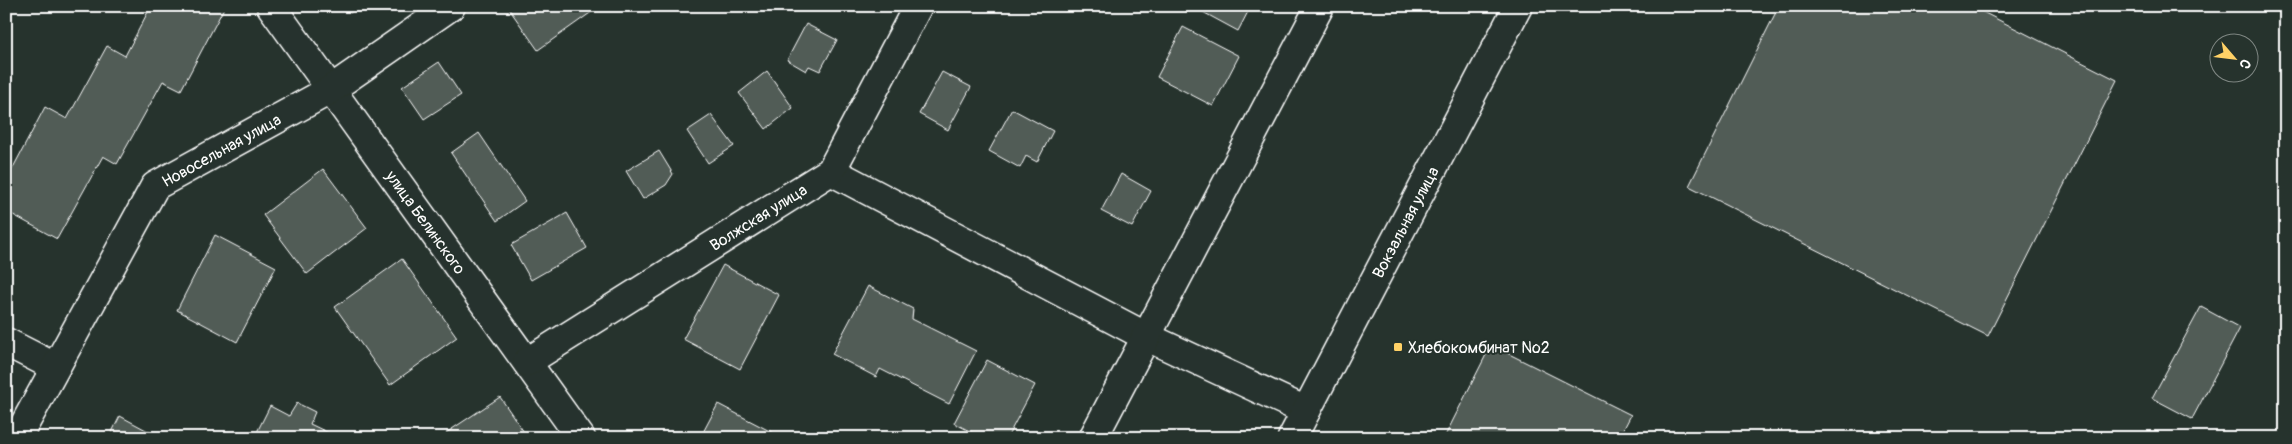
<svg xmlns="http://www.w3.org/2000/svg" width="2292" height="444" font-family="Pangolin,sans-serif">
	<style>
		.building { fill: #515c57; stroke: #fff }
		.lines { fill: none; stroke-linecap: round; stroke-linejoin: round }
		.minor-casing { stroke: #fff; stroke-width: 31 }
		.major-casing { stroke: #fff; stroke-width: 31 }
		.minor { stroke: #26332d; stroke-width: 28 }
		.major { stroke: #26332d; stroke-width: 28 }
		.poi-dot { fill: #ffd166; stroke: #26332d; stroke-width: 2 }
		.labels { text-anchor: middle; stroke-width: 4; stroke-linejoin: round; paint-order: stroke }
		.street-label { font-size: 16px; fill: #fff; stroke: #26332d }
		.poi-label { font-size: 16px; fill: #fff; stroke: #26332d; text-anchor: start }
	</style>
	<rect width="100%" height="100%" fill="#26332d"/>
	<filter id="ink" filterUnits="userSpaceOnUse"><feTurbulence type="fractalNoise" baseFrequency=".02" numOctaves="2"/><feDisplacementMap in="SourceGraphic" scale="10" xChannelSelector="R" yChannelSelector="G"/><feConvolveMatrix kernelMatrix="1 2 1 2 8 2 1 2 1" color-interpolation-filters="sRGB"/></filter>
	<g filter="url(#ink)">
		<!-- building -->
		<g class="building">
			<path d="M151 6H225L181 90 163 81 117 164 103 156 57 239 6 211V181L45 107 67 119 107 46 125 56Z"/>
			<path d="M346 6H360L350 13Z"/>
			<path d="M507 6H600L538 50Z"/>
			<path d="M1203 6H1251L1238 31 1201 11Z"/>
			<path d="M1779 6H1971L2117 80 1988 336 1689 186Z"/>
			<path d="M806 24 837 40 820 71 809 66 806 71 787 60Z"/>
			<path d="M1183 27 1239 56 1213 106 1157 77Z"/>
			<path d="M439 62 461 95 424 119 402 87Z"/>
			<path d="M767 71 793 108 766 129 739 93Z"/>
			<path d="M942 72 971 87 948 130 919 114Z"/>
			<path d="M1012 109 1053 131 1037 162 1026 156 1020 168 989 151Z"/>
			<path d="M711 115 734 146 708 163 687 131Z"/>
			<path d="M479 133 525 201 497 221 451 153Z"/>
			<path d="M659 151 673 174 666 185 643 199 626 171Z"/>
			<path d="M323 169 367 228 307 274 263 215Z"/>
			<path d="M1121 174 1151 191 1132 227 1101 211Z"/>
			<path d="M567 213 587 248 531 280 511 245Z"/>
			<path d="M215 235 276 267 237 342 177 310Z"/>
			<path d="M402 259 457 337 390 385 335 307Z"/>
			<path d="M723 265 779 295 740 369 683 339Z"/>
			<path d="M868 286 913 309 912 319 976 351 949 404 880 369 876 377 832 354Z"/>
			<path d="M2201 307 2240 328 2192 419 2152 398Z"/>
			<path d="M1491 345 1631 415 1619 438H1444Z"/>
			<path d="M987 360 1035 385 1007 438H983L954 423Z"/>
			<path d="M500 397 528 438H450L446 433Z"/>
			<path d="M297 403 315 412 310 424 335 436 334 438H254L270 406 289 416Z"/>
			<path d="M718 404 783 438H700Z"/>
			<path d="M120 416 161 438H109Z"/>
		</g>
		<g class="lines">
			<!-- minor casing -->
			<g class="minor-casing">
				<g id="minor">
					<path d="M271 6 581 438"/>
					<path d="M831 171 1145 336 1306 411"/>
					<path d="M6 342 55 367"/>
					<path d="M527 362 831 171 918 6"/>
					<path d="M17 438 155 186 330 90 451 6"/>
					<path d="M1093 438 1320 6"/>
				</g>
			</g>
			<!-- major casing -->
			<g class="major-casing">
				<path id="major" d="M1292 438 1518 6"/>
			</g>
			<!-- minor -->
			<use href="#minor" class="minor"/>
			<!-- major -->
			<use href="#major" class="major"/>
		</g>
	</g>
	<!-- markers -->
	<rect class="poi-dot" x="1393" y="342" width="10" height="10" rx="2.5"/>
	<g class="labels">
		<!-- street labels -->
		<g class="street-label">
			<text transform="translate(221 150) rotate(-29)" y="6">Новосельная улица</text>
			<text transform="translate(758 217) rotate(-32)" y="6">Волжская улица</text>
			<text transform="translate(426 222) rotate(54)" y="6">улица Белинского</text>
			<text transform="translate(1405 222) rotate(-62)" y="6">Вокзальная улица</text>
		</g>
		<!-- poi labels -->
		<g class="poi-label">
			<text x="1408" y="353">Хлебокомбинат №2</text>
		</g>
	</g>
	<!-- margin -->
	<rect width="2292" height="444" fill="none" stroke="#26332d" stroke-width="25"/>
	<rect x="12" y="12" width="2267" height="419" fill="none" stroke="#fff" stroke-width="2" filter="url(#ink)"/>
	<!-- north arrow -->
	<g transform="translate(2234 58) rotate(118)"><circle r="24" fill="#26332d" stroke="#7d8581"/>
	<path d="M0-4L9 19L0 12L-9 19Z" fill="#ffd166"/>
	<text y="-8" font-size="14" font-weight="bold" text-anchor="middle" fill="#ffffff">С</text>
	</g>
</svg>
